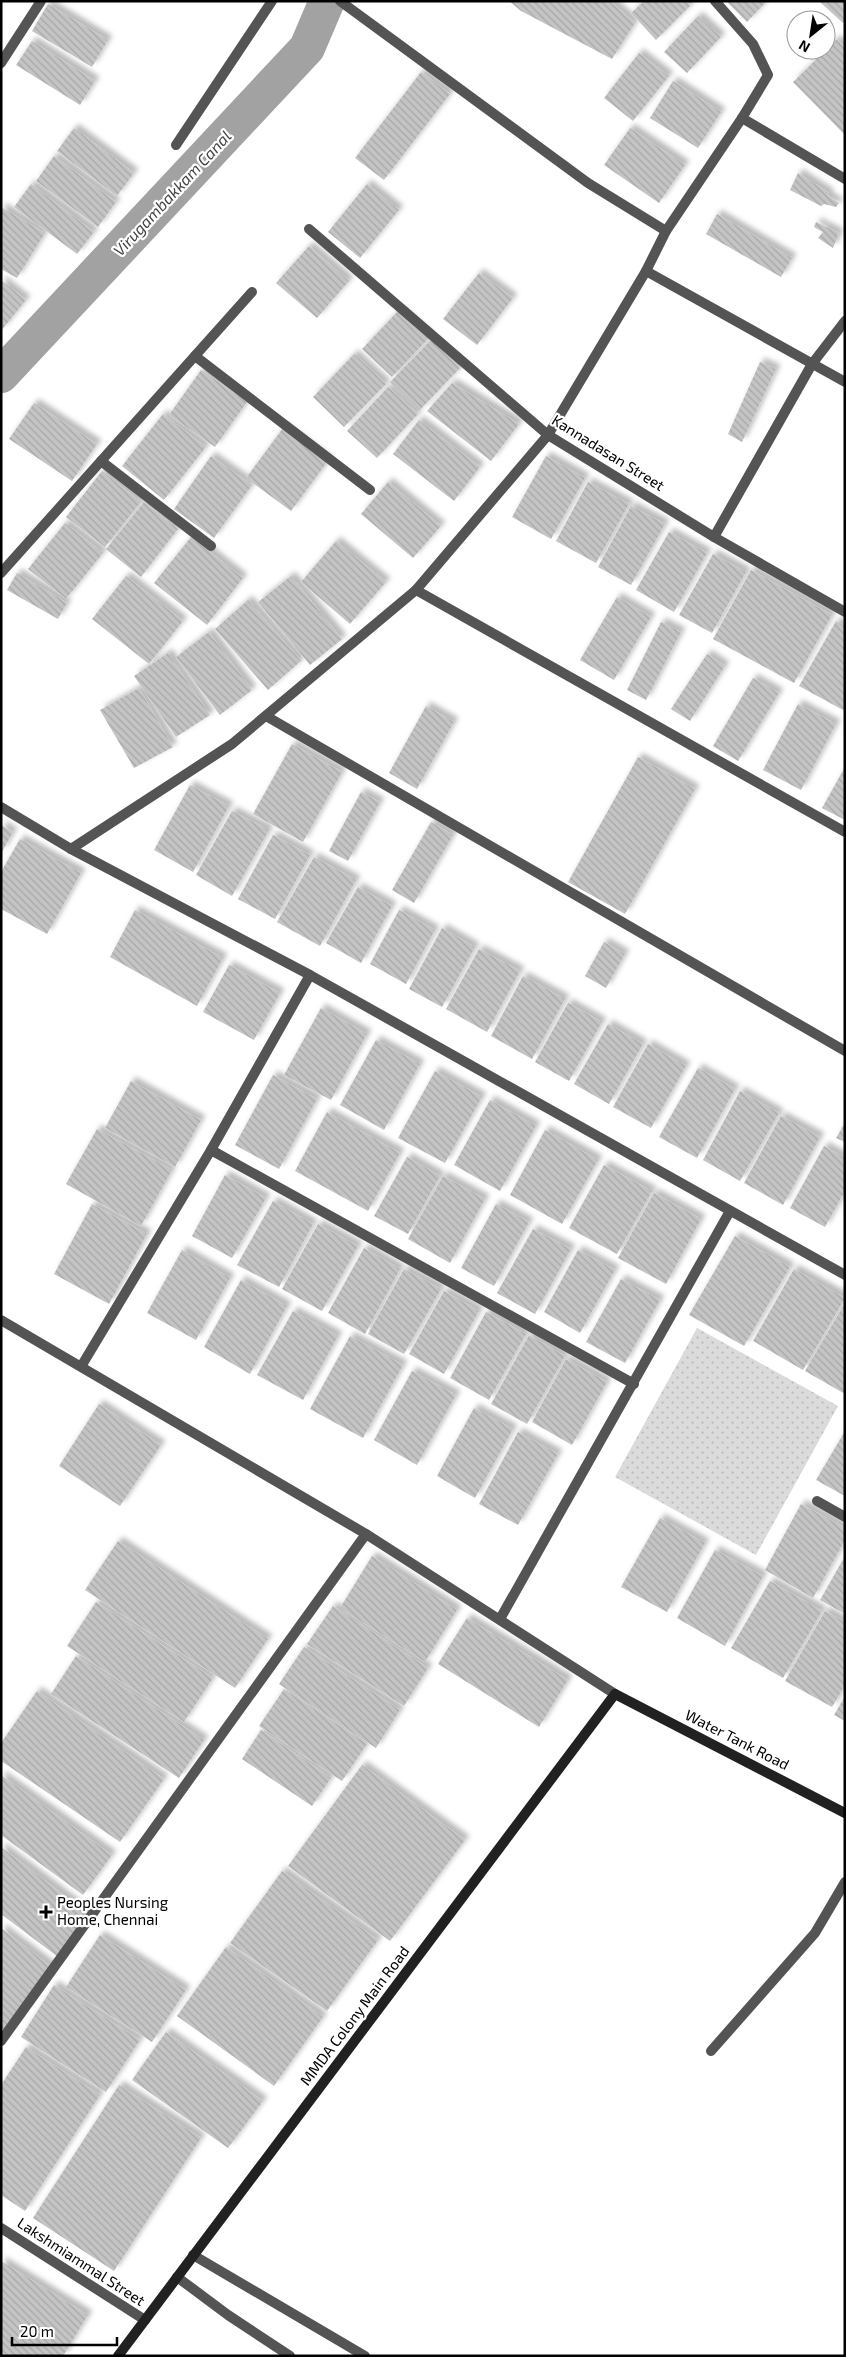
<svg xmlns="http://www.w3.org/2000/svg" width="846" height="2357" font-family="'Exo 2',sans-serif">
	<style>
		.green { fill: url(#green-dots) }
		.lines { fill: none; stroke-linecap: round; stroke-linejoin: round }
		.canal { stroke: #a2a2a2; stroke-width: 36 }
		.building { fill: url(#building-back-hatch); filter: url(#shadow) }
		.lane { stroke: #545454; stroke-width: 10 }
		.street { stroke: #545454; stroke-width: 10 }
		.secondary { stroke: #212121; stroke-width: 10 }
		.poi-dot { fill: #000; stroke: #fff; stroke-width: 2 }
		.labels { text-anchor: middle; stroke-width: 4.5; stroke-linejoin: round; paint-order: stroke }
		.street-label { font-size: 15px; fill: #000; stroke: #fff }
		.poi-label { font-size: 15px; fill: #000; stroke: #fff; text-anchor: start }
		.water-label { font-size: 16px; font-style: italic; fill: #434343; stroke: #fff }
	</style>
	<defs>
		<pattern id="green-dots" width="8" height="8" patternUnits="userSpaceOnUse" patternTransform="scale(1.25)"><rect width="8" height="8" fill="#dbdbdb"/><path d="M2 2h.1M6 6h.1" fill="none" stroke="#bababa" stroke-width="1.8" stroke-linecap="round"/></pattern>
		<pattern id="building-back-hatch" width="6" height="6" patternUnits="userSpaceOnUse" patternTransform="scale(1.25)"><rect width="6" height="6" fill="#c4c4c4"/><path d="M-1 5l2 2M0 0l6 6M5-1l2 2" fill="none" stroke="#a7a7a7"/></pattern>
		<filter id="shadow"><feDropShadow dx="4.5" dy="-4.5" stdDeviation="2.5" flood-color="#0004"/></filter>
	</defs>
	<rect width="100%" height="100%" fill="#fff"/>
	<!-- green -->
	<path class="green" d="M697 1328 838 1406 756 1555 615 1477Z"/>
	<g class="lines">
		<!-- canal -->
		<path class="canal" d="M1 375 307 48 327 1"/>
	</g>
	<!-- building -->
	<g class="building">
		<path d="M509 1H610L635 23 612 59 521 11Z"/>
		<path d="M644 1H686L690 6 656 40 631 13Z"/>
		<path d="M726 1H767L747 22Z"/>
		<path d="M819 1H845V21L843 23Z"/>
		<path d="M48 4 108 40 92 67 32 31Z"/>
		<path d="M698 16 721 37 687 73 664 52Z"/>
		<path d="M837 39 845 47V135L793 82Z"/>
		<path d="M32 41 95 81 80 105 16 65Z"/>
		<path d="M639 53 669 76 633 121 604 98Z"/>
		<path d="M421 72 450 94 384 180 355 158Z"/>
		<path d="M673 81 721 112 698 148 650 118Z"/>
		<path d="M74 128 134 173 117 196 57 151Z"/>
		<path d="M630 128 685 165 659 203 604 165Z"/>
		<path d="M54 156 116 202 98 227 36 181Z"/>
		<path d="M798 173 829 193 828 196 839 203 836 207 824 204 821 206 790 190Z"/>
		<path d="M31 184 94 232 77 254 14 207Z"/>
		<path d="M367 184 399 210 360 258 328 232Z"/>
		<path d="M1 207 45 233 17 278 1 269Z"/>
		<path d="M717 214 792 258 781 277 706 234Z"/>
		<path d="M816 222 839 233 833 248 818 238 823 232 814 227Z"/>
		<path d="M309 246 349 281 317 318 276 283Z"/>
		<path d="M479 273 513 298 477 345 443 319Z"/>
		<path d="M1 280 26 300 1 331Z"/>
		<path d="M399 310 429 338 392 377 362 349Z"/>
		<path d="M431 340 460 368 419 411 390 382Z"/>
		<path d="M354 354 386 384 344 427 313 397Z"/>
		<path d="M760 362 776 369 742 442 728 434Z"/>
		<path d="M201 370 247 402 215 447 169 415Z"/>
		<path d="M452 383 519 424 491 461 427 411Z"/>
		<path d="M388 387 418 414 377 458 347 431Z"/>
		<path d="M34 403 97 444 72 481 9 439Z"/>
		<path d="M163 414 206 447 164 500 122 466Z"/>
		<path d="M419 420 480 467 454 501 393 454Z"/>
		<path d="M283 428 328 461 291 511 246 478Z"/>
		<path d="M211 456 252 485 214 538 174 509Z"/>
		<path d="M546 456 585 478 551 539 512 517Z"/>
		<path d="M102 471 141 502 105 547 66 517Z"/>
		<path d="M388 482 441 526 413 558 361 514Z"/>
		<path d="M588 482 629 504 596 563 556 541Z"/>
		<path d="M144 502 178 529 141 577 106 549Z"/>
		<path d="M631 506 665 524 631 585 598 567Z"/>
		<path d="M65 523 103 553 66 599 28 569Z"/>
		<path d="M669 532 707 553 674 612 636 590Z"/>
		<path d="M191 537 243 578 207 625 154 583Z"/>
		<path d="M336 541 386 582 350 624 301 582Z"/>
		<path d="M713 554 746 572 712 633 679 615Z"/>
		<path d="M751 570 832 615 794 683 713 639Z"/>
		<path d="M17 573 67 603 58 619 7 590Z"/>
		<path d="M126 576 183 621 149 664 92 619Z"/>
		<path d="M291 576 342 639 310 665 258 602Z"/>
		<path d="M617 597 651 617 614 680 580 660Z"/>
		<path d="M248 600 301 661 268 690 215 629Z"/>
		<path d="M836 621 845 626V707L843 710 799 686Z"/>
		<path d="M661 622 681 632 646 700 627 690Z"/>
		<path d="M209 632 252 690 220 715 176 657Z"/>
		<path d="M168 653 210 715 176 737 134 676Z"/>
		<path d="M707 654 725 666 690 721 671 709Z"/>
		<path d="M753 678 779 693 738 761 713 746Z"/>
		<path d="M139 688 173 747 134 768 100 710Z"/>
		<path d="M798 704 836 724 801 790 763 770Z"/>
		<path d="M426 706 454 722 417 789 389 773Z"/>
		<path d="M292 744 342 772 303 842 253 814Z"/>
		<path d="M638 757 695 789 625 914 568 882Z"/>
		<path d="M845 767V820L822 808Z"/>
		<path d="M190 785 229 806 193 872 154 850Z"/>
		<path d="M361 792 380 802 348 861 329 851Z"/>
		<path d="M232 811 269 830 232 896 196 875Z"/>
		<path d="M431 822 453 835 414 903 392 890Z"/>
		<path d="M1 825 13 832 1 854Z"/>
		<path d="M273 835 310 855 275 919 238 899Z"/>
		<path d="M20 839 81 873 47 934 1 909V872Z"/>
		<path d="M314 857 356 880 320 946 277 922Z"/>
		<path d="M358 887 392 906 361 963 326 943Z"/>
		<path d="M135 910 223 958 197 1006 110 957Z"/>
		<path d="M399 910 435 930 406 984 370 964Z"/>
		<path d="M442 928 475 947 442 1007 409 989Z"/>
		<path d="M604 942 625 954 606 988 585 976Z"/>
		<path d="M479 949 520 971 487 1032 446 1009Z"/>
		<path d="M229 965 280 993 254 1040 203 1012Z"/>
		<path d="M523 976 565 999 532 1059 491 1036Z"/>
		<path d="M568 1003 602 1022 569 1081 535 1062Z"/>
		<path d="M321 1008 367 1034 331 1100 284 1075Z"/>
		<path d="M608 1024 643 1044 609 1104 574 1084Z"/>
		<path d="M376 1040 420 1064 384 1130 340 1105Z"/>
		<path d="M648 1044 686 1066 651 1128 613 1107Z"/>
		<path d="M698 1068 735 1089 697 1158 659 1137Z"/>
		<path d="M435 1071 482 1097 445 1163 398 1138Z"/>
		<path d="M273 1075 317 1099 279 1169 235 1145Z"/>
		<path d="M131 1081 201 1120 175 1167 105 1128Z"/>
		<path d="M740 1091 779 1113 740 1181 703 1160Z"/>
		<path d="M490 1100 536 1126 500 1191 454 1165Z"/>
		<path d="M327 1112 400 1153 368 1211 295 1171Z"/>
		<path d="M781 1116 820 1137 783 1205 744 1183Z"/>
		<path d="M845 1123V1142L836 1138Z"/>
		<path d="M97 1129 172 1170 141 1226 66 1184Z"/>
		<path d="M545 1130 598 1160 562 1224 510 1195Z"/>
		<path d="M824 1146 845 1158V1191L825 1227 790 1208Z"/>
		<path d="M407 1157 440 1176 408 1234 374 1216Z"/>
		<path d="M604 1165 652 1191 617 1254 569 1228Z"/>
		<path d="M225 1175 266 1198 232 1258 192 1236Z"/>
		<path d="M443 1176 485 1199 450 1263 408 1239Z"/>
		<path d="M654 1193 701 1219 666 1284 618 1258Z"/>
		<path d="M273 1201 313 1224 279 1287 237 1265Z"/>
		<path d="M92 1204 147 1234 109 1304 54 1274Z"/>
		<path d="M496 1204 529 1222 494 1286 461 1268Z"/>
		<path d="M318 1224 358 1246 322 1311 282 1289Z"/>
		<path d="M533 1229 571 1249 535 1314 497 1293Z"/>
		<path d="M735 1236 790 1267 744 1346 689 1315Z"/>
		<path d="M364 1248 400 1269 365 1334 328 1313Z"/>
		<path d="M182 1250 230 1278 196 1340 147 1313Z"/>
		<path d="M578 1250 615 1270 580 1333 544 1312Z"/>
		<path d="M404 1269 441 1289 404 1354 368 1334Z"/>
		<path d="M794 1269 845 1298 803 1370 753 1341Z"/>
		<path d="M621 1279 660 1300 625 1363 586 1342Z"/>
		<path d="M241 1280 287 1306 250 1374 204 1347Z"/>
		<path d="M444 1291 479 1311 444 1374 409 1354Z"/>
		<path d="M845 1303V1394L805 1371Z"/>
		<path d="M293 1311 338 1336 303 1400 257 1375Z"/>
		<path d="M486 1312 526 1334 489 1400 450 1378Z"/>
		<path d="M529 1335 565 1356 527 1424 491 1404Z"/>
		<path d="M350 1336 403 1365 363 1438 310 1409Z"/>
		<path d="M566 1359 607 1382 572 1445 532 1422Z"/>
		<path d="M412 1371 456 1395 417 1465 374 1440Z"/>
		<path d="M99 1404 161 1445 120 1506 59 1466Z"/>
		<path d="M474 1408 513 1429 475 1498 437 1476Z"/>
		<path d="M845 1431V1496L816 1480Z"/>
		<path d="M518 1432 558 1454 518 1525 479 1504Z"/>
		<path d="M801 1504 845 1528V1540L813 1598 765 1570Z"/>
		<path d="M660 1518 705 1543 667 1612 621 1587Z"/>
		<path d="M118 1541 268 1639 235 1688 85 1590Z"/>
		<path d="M715 1550 763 1576 725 1646 677 1618Z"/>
		<path d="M372 1556 457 1610 425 1662 340 1608Z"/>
		<path d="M845 1556V1614L820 1600Z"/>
		<path d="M770 1581 822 1611 783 1678 731 1648Z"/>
		<path d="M96 1602 213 1678 184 1722 67 1646Z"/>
		<path d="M333 1606 428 1668 404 1706 307 1644Z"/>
		<path d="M825 1611 845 1622V1685L832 1707 785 1681Z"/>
		<path d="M467 1618 568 1680 539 1727 438 1664Z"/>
		<path d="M304 1647 400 1710 376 1748 279 1684Z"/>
		<path d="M76 1656 204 1740 179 1778 51 1694Z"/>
		<path d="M284 1689 367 1744 342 1781 259 1726Z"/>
		<path d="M37 1691 164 1779 120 1842 1 1761V1743Z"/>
		<path d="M845 1696V1721L834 1715Z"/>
		<path d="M261 1730 331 1778 312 1806 242 1759Z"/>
		<path d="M362 1765 465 1840 390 1941 288 1866Z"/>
		<path d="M1 1775 112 1855 83 1895 1 1835Z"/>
		<path d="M1 1847 90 1915 58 1957 1 1914Z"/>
		<path d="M282 1871 378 1940 327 2011 230 1943Z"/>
		<path d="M1 1928 53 1968 4 2030 1 2028Z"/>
		<path d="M100 1935 186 1990 152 2042 66 1987Z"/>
		<path d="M226 1947 323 2017 274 2086 177 2016Z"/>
		<path d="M54 1985 140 2040 106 2092 21 2037Z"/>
		<path d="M166 2032 263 2101 228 2148 132 2080Z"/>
		<path d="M26 2047 100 2095 25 2211 1 2195V2085Z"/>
		<path d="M119 2085 201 2138 114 2271 33 2218Z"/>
		<path d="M1 2261 88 2315 63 2356H1Z"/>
	</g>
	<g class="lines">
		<!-- lane -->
		<path class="lane" d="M193 2255 365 2356"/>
		<!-- street -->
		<g class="street">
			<path d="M340 1 588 183 666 231"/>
			<path d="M1 63 41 1"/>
			<path d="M742 118 845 179"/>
			<path d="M176 145 272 1"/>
			<path d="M309 229 548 435 714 537 845 612"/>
			<path d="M646 271 845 382"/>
			<path d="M195 356 370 490"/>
			<path d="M101 461 211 546"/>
			<path d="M714 537 812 364 845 321"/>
			<path d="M1 573 252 292"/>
			<path d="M416 590 845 832"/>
			<path d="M266 716 845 1051"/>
			<path d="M1 807 71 849 310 975 845 1275"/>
			<path d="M71 849 232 744 416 590 548 435 646 271 666 231 742 118 768 75 753 44 715 1"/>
			<path d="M211 1150 634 1384"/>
			<path d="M1 1320 366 1534 615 1694"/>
			<path d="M82 1365 211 1150 310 975"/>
			<path d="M817 1501 845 1517"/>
			<path d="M500 1619 730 1211"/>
			<path d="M1 2041 366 1534"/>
			<path d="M711 2051 815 1933 845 1882"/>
			<path d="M1 2228 145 2320"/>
			<path d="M177 2277 228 2315 290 2356"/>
		</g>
		<!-- secondary -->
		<path class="secondary" d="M118 2356 615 1694 845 1813"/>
	</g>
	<!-- markers -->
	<path class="poi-dot" d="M43.5 1904.5h5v5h5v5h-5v5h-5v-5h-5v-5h5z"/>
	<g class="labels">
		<!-- street labels -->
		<g class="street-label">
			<text transform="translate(608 453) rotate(32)" y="5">Kannadasan Street</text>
			<text transform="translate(737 1740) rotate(27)" y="5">Water Tank Road</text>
			<text transform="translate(355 2016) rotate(-53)" y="5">MMDA Colony Main Road</text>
			<text transform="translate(81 2262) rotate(33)" y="5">Lakshmiammal Street</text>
		</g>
		<!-- poi labels -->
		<g class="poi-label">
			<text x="57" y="1908">Peoples Nursing<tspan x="57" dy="17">Home, Chennai</tspan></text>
		</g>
		<!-- water labels -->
		<g class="water-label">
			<text transform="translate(172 193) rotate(-47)" y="6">Virugambakkam Canal</text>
		</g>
	</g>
	<!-- border -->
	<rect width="846" height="2357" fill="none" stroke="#000000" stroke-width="5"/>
	<!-- north arrow -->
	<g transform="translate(811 35) rotate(210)"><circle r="24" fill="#ffffff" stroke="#999999"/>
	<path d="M0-4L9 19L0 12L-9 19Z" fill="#000000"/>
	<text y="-8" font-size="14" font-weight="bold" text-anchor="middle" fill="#000000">N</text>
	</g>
	<!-- scale -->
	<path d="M12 2337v8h105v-8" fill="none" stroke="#000000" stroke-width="2.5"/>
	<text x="20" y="2337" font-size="15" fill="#000000" stroke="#ffffff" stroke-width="4" paint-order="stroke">20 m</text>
</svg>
